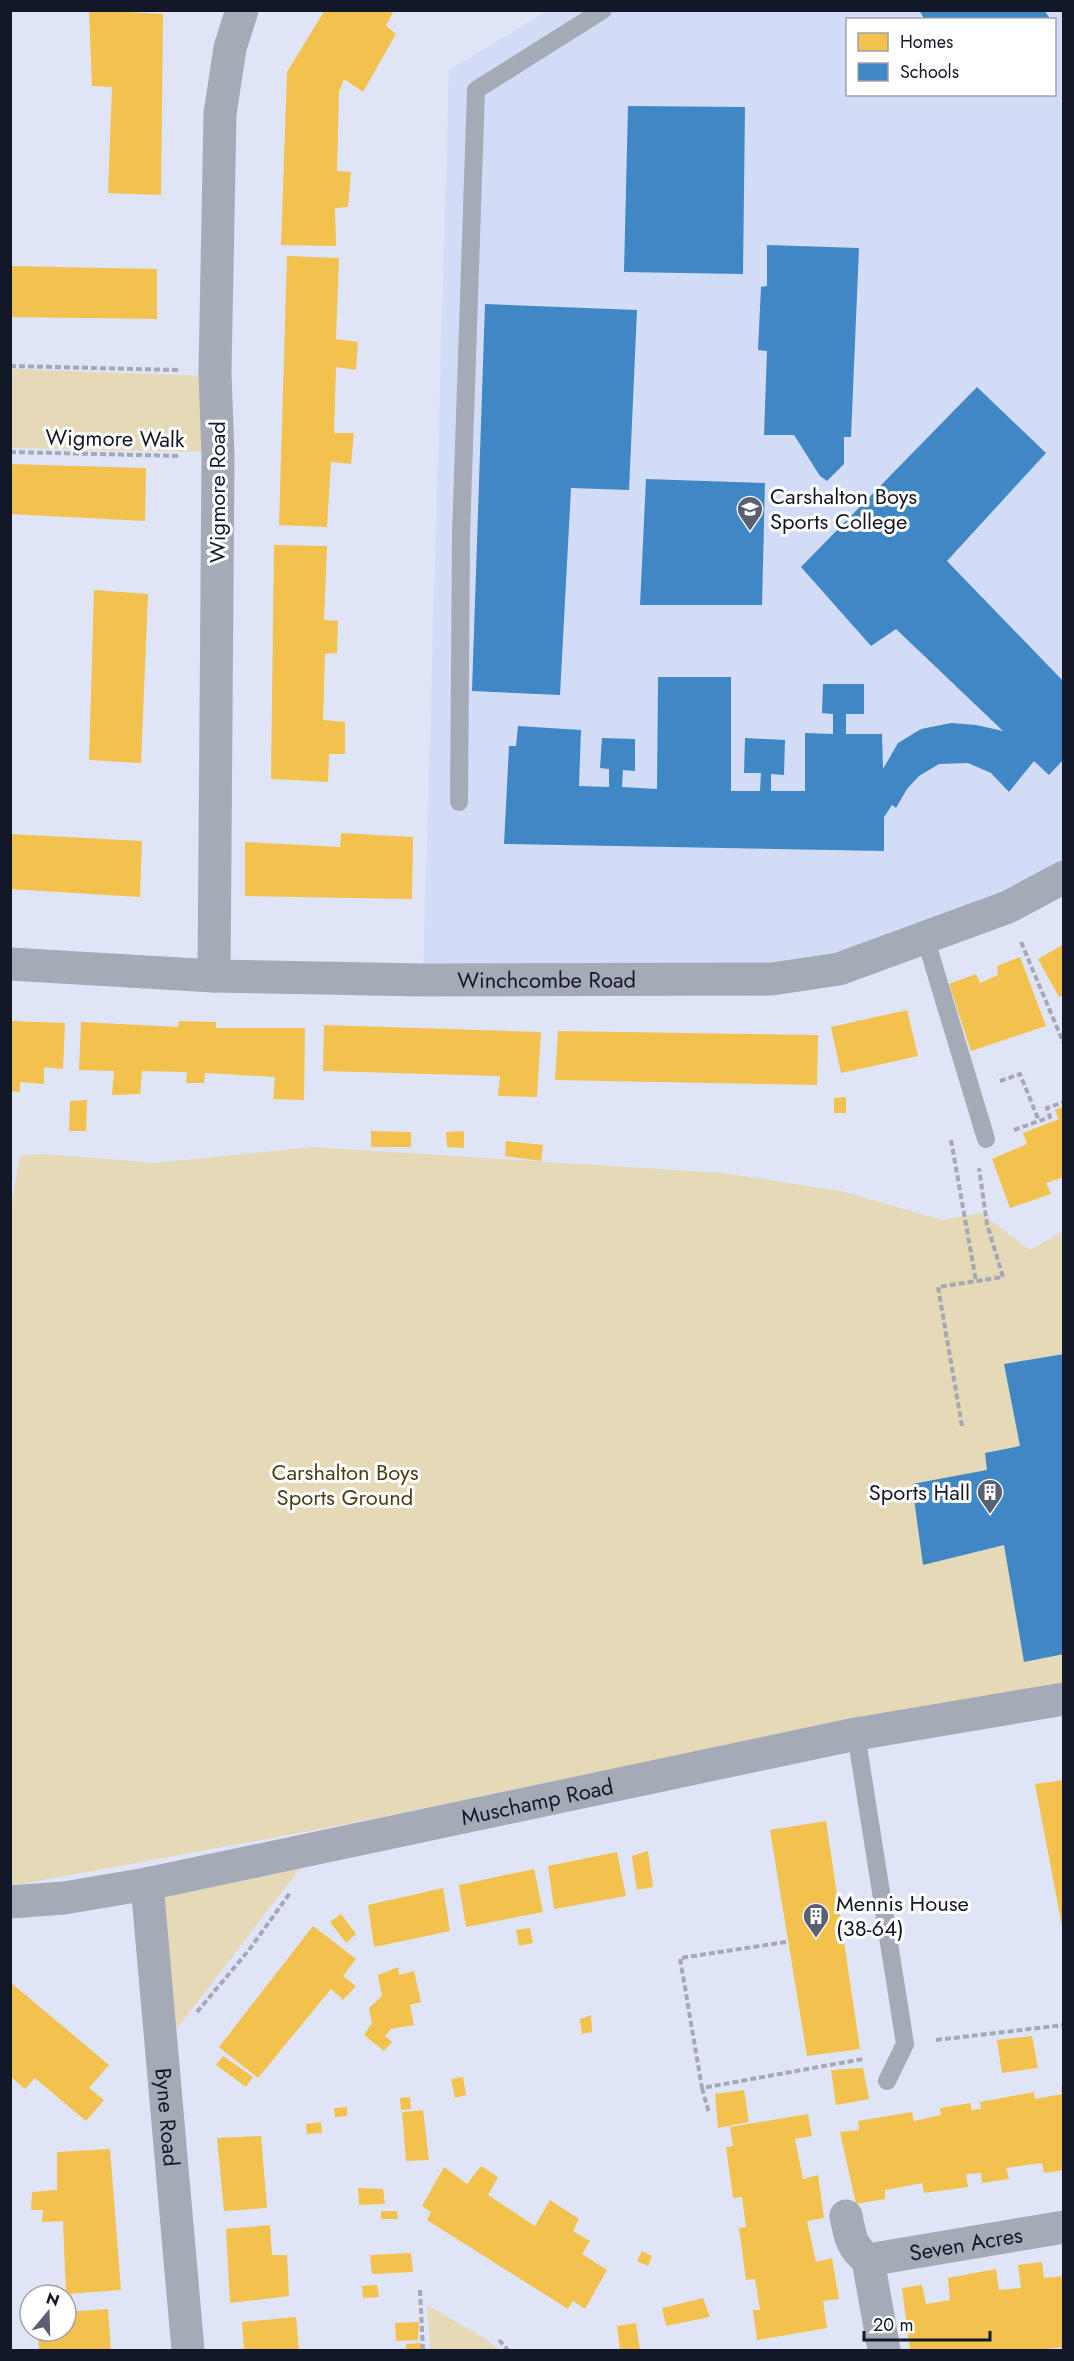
<svg xmlns="http://www.w3.org/2000/svg" width="1074" height="2361" font-family="Jost,sans-serif">
	<style>
		.built { fill: #d3dcf6; fill-rule: evenodd }
		.green { fill: #e5d9b7 }
		.homes { fill: #f2c14e }
		.schools { fill: #3f88c5 }
		.lines { fill: none; stroke-linecap: round; stroke-linejoin: round }
		.path { stroke: #a5a9b5; stroke-width: 4; stroke-dasharray: 6 3; stroke-linecap: butt }
		.lane { stroke: #a5aab7; stroke-width: 18 }
		.street { stroke: #a5aab7; stroke-width: 33 }
		.labels { text-anchor: middle; stroke-width: 6; stroke-linejoin: round; paint-order: stroke }
		.street-label { font-size: 22px; fill: #131829; stroke: #fff }
		.poi-label { font-size: 22px; fill: #131829; stroke: #fff; text-anchor: start }
		.park-label { font-size: 22px; fill: #4c3e13; stroke: #fff }
	</style>
	<rect width="100%" height="100%" fill="#dfe5f6"/>
	<!-- built -->
	<path class="built" d="M547 11H1063V877L839 969 423 980 449 70ZM848 20H1054V94H848Z"/>
	<!-- green -->
	<g class="green">
		<path d="M11 369 209 376 211 452 11 448Z"/>
		<path d="M312 1147 722 1173 841 1191 942 1220 981 1213 1030 1250 1063 1231V1683L785 1733 342 1825 11 1886 10 1215 20 1155 45 1154 155 1163Z"/>
		<path d="M308 1858 169 2039 158 1891Z"/>
		<path d="M427 2305 489 2341 499 2350H430Z"/>
	</g>
	<!-- homes -->
	<g class="homes">
		<path d="M89 10 163 14 161 195 108 193 112 87 92 86Z"/>
		<path d="M325 10H394L386 26 396 34 363 92 344 79 339 92 337 171 351 172 348 207 335 208 336 246 281 245 287 72Z"/>
		<path d="M287 256 339 258 336 339 358 342 356 370 336 367 334 433H354L351 464 331 462 327 527 279 525Z"/>
		<path d="M10 266 157 269V319L10 317Z"/>
		<path d="M10 464 146 468 145 521 10 514Z"/>
		<path d="M274 545 327 546 324 620 338 621 337 653 325 654 323 720 345 722V754H329L328 782 271 779Z"/>
		<path d="M94 590 148 594 141 763 89 760Z"/>
		<path d="M341 833 413 837 412 899 245 896V842L340 847Z"/>
		<path d="M10 834 142 841 140 897 10 889Z"/>
		<path d="M1064 944V994L1059 997 1038 959Z"/>
		<path d="M1020 957 1046 1026 971 1051 949 984 976 974 980 983 998 975 997 966Z"/>
		<path d="M907 1010 918 1056 841 1073 831 1027Z"/>
		<path d="M10 1021 65 1023 63 1069 44 1067V1084L20 1082V1092L10 1091Z"/>
		<path d="M179 1021 216 1022V1028H305L304 1100 273 1099 275 1077 205 1073 204 1083H186L187 1072 142 1071 140 1094 112 1095 114 1071 79 1070 81 1022 178 1027Z"/>
		<path d="M324 1025 541 1032 537 1097 498 1096 500 1076 323 1071Z"/>
		<path d="M558 1031 818 1035 817 1085 555 1080Z"/>
		<path d="M846 1097V1113H834V1098Z"/>
		<path d="M87 1100 86 1131H69L70 1101Z"/>
		<path d="M1064 1106V1177L1046 1183 1051 1194 1010 1208 992 1159 1027 1144 1023 1133 1059 1119 1055 1110Z"/>
		<path d="M371 1131 411 1132V1147H371Z"/>
		<path d="M464 1131V1148L447 1147 446 1132Z"/>
		<path d="M506 1141 543 1145 541 1161 505 1156Z"/>
		<path d="M1064 1780V1926H1062L1035 1784Z"/>
		<path d="M826 1821 860 2049 807 2056 770 1830Z"/>
		<path d="M648 1851 653 1887 637 1890 632 1856Z"/>
		<path d="M617 1852 626 1896 554 1909 548 1866Z"/>
		<path d="M534 1869 543 1912 466 1927 459 1885Z"/>
		<path d="M443 1888 450 1931 374 1947 368 1905Z"/>
		<path d="M341 1914 356 1934 346 1943 330 1922Z"/>
		<path d="M313 1926 356 1959 343 1976 356 1986 343 2000 331 1989 258 2078 219 2047Z"/>
		<path d="M530 1928 533 1943 519 1946 516 1930Z"/>
		<path d="M398 1967 399 1975 414 1971 421 2002 410 2005 414 2025 391 2029 385 2036 392 2042 384 2051 364 2035 372 2023 369 2008 382 1996 378 1975Z"/>
		<path d="M10 1982 109 2065 89 2088 104 2100 86 2121 35 2078 25 2089 10 2076Z"/>
		<path d="M591 2015 592 2032 582 2034 580 2019Z"/>
		<path d="M1032 2036 1038 2068 1002 2073 997 2040Z"/>
		<path d="M223 2056 253 2077 246 2087 216 2065Z"/>
		<path d="M863 2068 869 2099 836 2105 831 2070Z"/>
		<path d="M463 2077 466 2095 455 2098 451 2079Z"/>
		<path d="M1064 2086V2170L1044 2173 1042 2163 1006 2168 1009 2179 982 2183 981 2173 966 2174 968 2187 924 2193 922 2183 885 2190V2199L856 2204 840 2132 859 2130 858 2121 912 2112 914 2121 941 2115 940 2108 971 2103V2110L981 2109 980 2102 1034 2092 1035 2099 1062 2094 1061 2087Z"/>
		<path d="M744 2090 749 2122 718 2128 715 2094Z"/>
		<path d="M410 2097 411 2109 401 2110 400 2098Z"/>
		<path d="M347 2107V2116L335 2117 334 2108Z"/>
		<path d="M423 2110 429 2160 406 2161 402 2112Z"/>
		<path d="M808 2114 812 2136 795 2139 803 2179 818 2175 824 2218 807 2221 816 2262 832 2258 839 2299 823 2301 827 2328 757 2340 753 2310H760L755 2279 746 2280 739 2228 746 2227 742 2197 733 2198 726 2147 733 2146 730 2127Z"/>
		<path d="M321 2122 322 2133 307 2134 306 2124Z"/>
		<path d="M261 2136 267 2208 224 2211 217 2138Z"/>
		<path d="M110 2149 121 2290 66 2294 63 2221 42 2222 43 2210H31L32 2192 57 2190V2152Z"/>
		<path d="M481 2166 498 2177 488 2195 535 2226 550 2200 579 2219 573 2231 590 2241 582 2254 607 2270 585 2309 573 2301 568 2309 427 2220 431 2212 422 2206 444 2167 467 2184Z"/>
		<path d="M358 2188 383 2189 385 2204 359 2205Z"/>
		<path d="M381 2211H397L398 2219H381Z"/>
		<path d="M270 2225 272 2255H287L289 2296 230 2303 226 2229Z"/>
		<path d="M642 2251 652 2256 648 2266 637 2261Z"/>
		<path d="M411 2253 413 2272 372 2274 370 2255Z"/>
		<path d="M1042 2262 1044 2278 1064 2276V2347L1037 2350H910L902 2288 922 2285 926 2304 950 2300 948 2278 996 2269 999 2290 1021 2288 1018 2265Z"/>
		<path d="M377 2285 379 2297 363 2298 362 2286Z"/>
		<path d="M703 2298 710 2317 666 2326 662 2308Z"/>
		<path d="M108 2309 111 2350H39L38 2331H66V2312Z"/>
		<path d="M296 2317 299 2350H244L242 2322Z"/>
		<path d="M419 2322 418 2340 396 2341 395 2323Z"/>
		<path d="M636 2323 640 2350H620L617 2326Z"/>
		<path d="M421 2343V2350H406V2344Z"/>
	</g>
	<!-- schools -->
	<g class="schools">
		<path d="M919 10H1044L1051 20H925Z"/>
		<path d="M628 106 745 107 743 274 624 272Z"/>
		<path d="M767 245 859 248 851 437H844V464L827 481 820 476 794 435H764L767 351 758 350 761 287 767 286Z"/>
		<path d="M485 304 637 310 629 490 571 488 560 695 472 691Z"/>
		<path d="M977 387 1046 453 947 561 1064 682V759L1049 775 1034 761 1009 792 991 773 968 763 939 764 919 776 907 789 896 808 892 805 884 817V851L504 844 509 746H516L518 726 581 730 579 786 609 787V769L600 768 602 738 635 739V771L623 770 622 787 657 789 658 677H731V791H760L761 773H744L745 738 785 740 784 775 771 774V791H805V733L833 734V714L822 713 823 684H864V714H846V734H882L883 769 898 743 921 729 951 723 976 725 1003 731 896 629 871 646 801 567Z"/>
		<path d="M646 479 765 483 762 605H640Z"/>
		<path d="M1064 1354V1654L1024 1662 1004 1545 923 1565 912 1484 987 1470 985 1453 1020 1446 1004 1364Z"/>
	</g>
	<g class="lines">
		<!-- path -->
		<g class="path">
			<path d="M10 366 178 370"/>
			<path d="M10 452 181 456"/>
			<path d="M1021 942 1064 1044"/>
			<path d="M1000 1081 1020 1074 1039 1121"/>
			<path d="M1014 1130 1050 1117 1047 1108 1064 1102"/>
			<path d="M951 1140 976 1281"/>
			<path d="M962 1426 938 1287 1003 1277 987 1224 979 1168"/>
			<path d="M786 1942 680 1958 702 2088 863 2059"/>
			<path d="M197 2012 249 1950 290 1893"/>
			<path d="M936 2040 1064 2025"/>
			<path d="M702 2088 709 2113"/>
			<path d="M420 2290 423 2350"/>
			<path d="M499 2340 508 2350"/>
		</g>
		<!-- lane -->
		<g class="lane">
			<path d="M459 802 461 535 476 90 603 10"/>
			<path d="M925 937 986 1139"/>
			<path d="M856 1734 905 2044 887 2081"/>
		</g>
		<!-- street -->
		<g class="street">
			<path id="s1" d="M10 964 214 976 423 980 772 979 839 969 1008 907 1064 877"/>
			<path d="M214 976 218 457 215 372 220 114 230 48 242 10"/>
			<path id="s2" d="M147 1884 188 2350"/>
			<path id="s3" d="M10 1902 64 1898 147 1884 856 1734 1064 1699"/>
			<path id="s4" d="M846 2216C850 2236 851 2247 868 2260L1064 2227"/>
			<path d="M868 2260 884 2350"/>
		</g>
	</g>
	<!-- icons -->
	<defs>
		<g id="school-pin" transform="scale(1.35)"><path d="M0 17L-7.5 6A9.5 9.5 0 1 1 7.5 6Z" fill="#5a6071" stroke="#fff"/><path d="M0-5L7-2L0 1L-7-2ZM-4 1L0 2.5L4 1V4Q0 6-4 4Z" fill="#fff"/></g>
		<g id="building-pin" transform="scale(1.35)"><path d="M0 17L-7.5 6A9.5 9.5 0 1 1 7.5 6Z" fill="#5a6071" stroke="#fff"/><path d="M-4-6H4V6H1V3H-1V6H-4ZM-2.5-4.3h1.7v1.8h-1.7ZM.8-4.3h1.7v1.8H.8ZM-2.5-1h1.7V.8h-1.7ZM.8-1h1.7V.8H.8Z" fill="#fff"/></g>
	</defs>
	<g fill-rule="evenodd">
		<use href="#school-pin" x="750" y="509"/>
		<use href="#building-pin" x="990" y="1492"/>
		<use href="#building-pin" x="816" y="1916"/>
	</g>
	<g class="labels">
		<!-- street labels -->
		<g class="street-label">
			<text transform="translate(115 438) rotate(1)" y="8">Wigmore Walk</text>
			<text transform="translate(217 492) rotate(-90)" y="8">Wigmore Road</text>
			<text dy="8" stroke="none"><textPath href="#s1" startOffset="537">Winchcombe Road</textPath></text>
			<text dy="8" stroke="none"><textPath href="#s3" startOffset="537">Muschamp Road</textPath></text>
			<text dy="8" stroke="none"><textPath href="#s2" startOffset="234">Byne Road</textPath></text>
			<text dy="8" stroke="none"><textPath href="#s4" startOffset="150">Seven Acres</textPath></text>
		</g>
		<!-- poi labels -->
		<g class="poi-label">
			<text x="770" y="504">Carshalton Boys<tspan x="770" dy="25">Sports College</tspan></text>
			<text x="970" y="1500" text-anchor="end">Sports Hall</text>
			<text x="836" y="1911">Mennis House<tspan x="836" dy="25">(38-64)</tspan></text>
		</g>
		<!-- park labels -->
		<g class="park-label">
			<text x="345" y="1480">Carshalton Boys<tspan x="345" dy="25">Sports Ground</tspan></text>
		</g>
	</g>
	<!-- border -->
	<rect width="1074" height="2361" fill="none" stroke="#131829" stroke-width="24"/>
	<!-- legend -->
	<rect x="846" y="18" width="210" height="78" fill="#ffffff" stroke="#a1a3a9" stroke-width="1.5"/>
	<rect x="858" y="33" width="30" height="18" fill="#f2c14e" stroke="#a1a3a9" stroke-width="1.5"/>
	<text x="900" y="48" font-size="18" fill="#131829">Homes</text>
	<rect x="858" y="63" width="30" height="18" fill="#3f88c5" stroke="#a1a3a9" stroke-width="1.5"/>
	<text x="900" y="78" font-size="18" fill="#131829">Schools</text>
	<!-- north arrow -->
	<g transform="translate(48 2313) rotate(19)"><circle r="28" fill="#ffffff" stroke="#a1a3a9" stroke-width="1.5"/>
	<path d="M0-4.5L10 22L0 15L-10 22Z" fill="#5a6071"/>
	<text y="-9" font-size="16" font-weight="bold" text-anchor="middle" fill="#131829">N</text>
	</g>
	<!-- scale -->
	<path d="M864 2331v9h126v-9" fill="none" stroke="#131829" stroke-width="3"/>
	<text x="873" y="2331" font-size="18" fill="#131829" stroke="#ffffff" stroke-width="4.5" paint-order="stroke">20 m</text>
</svg>
